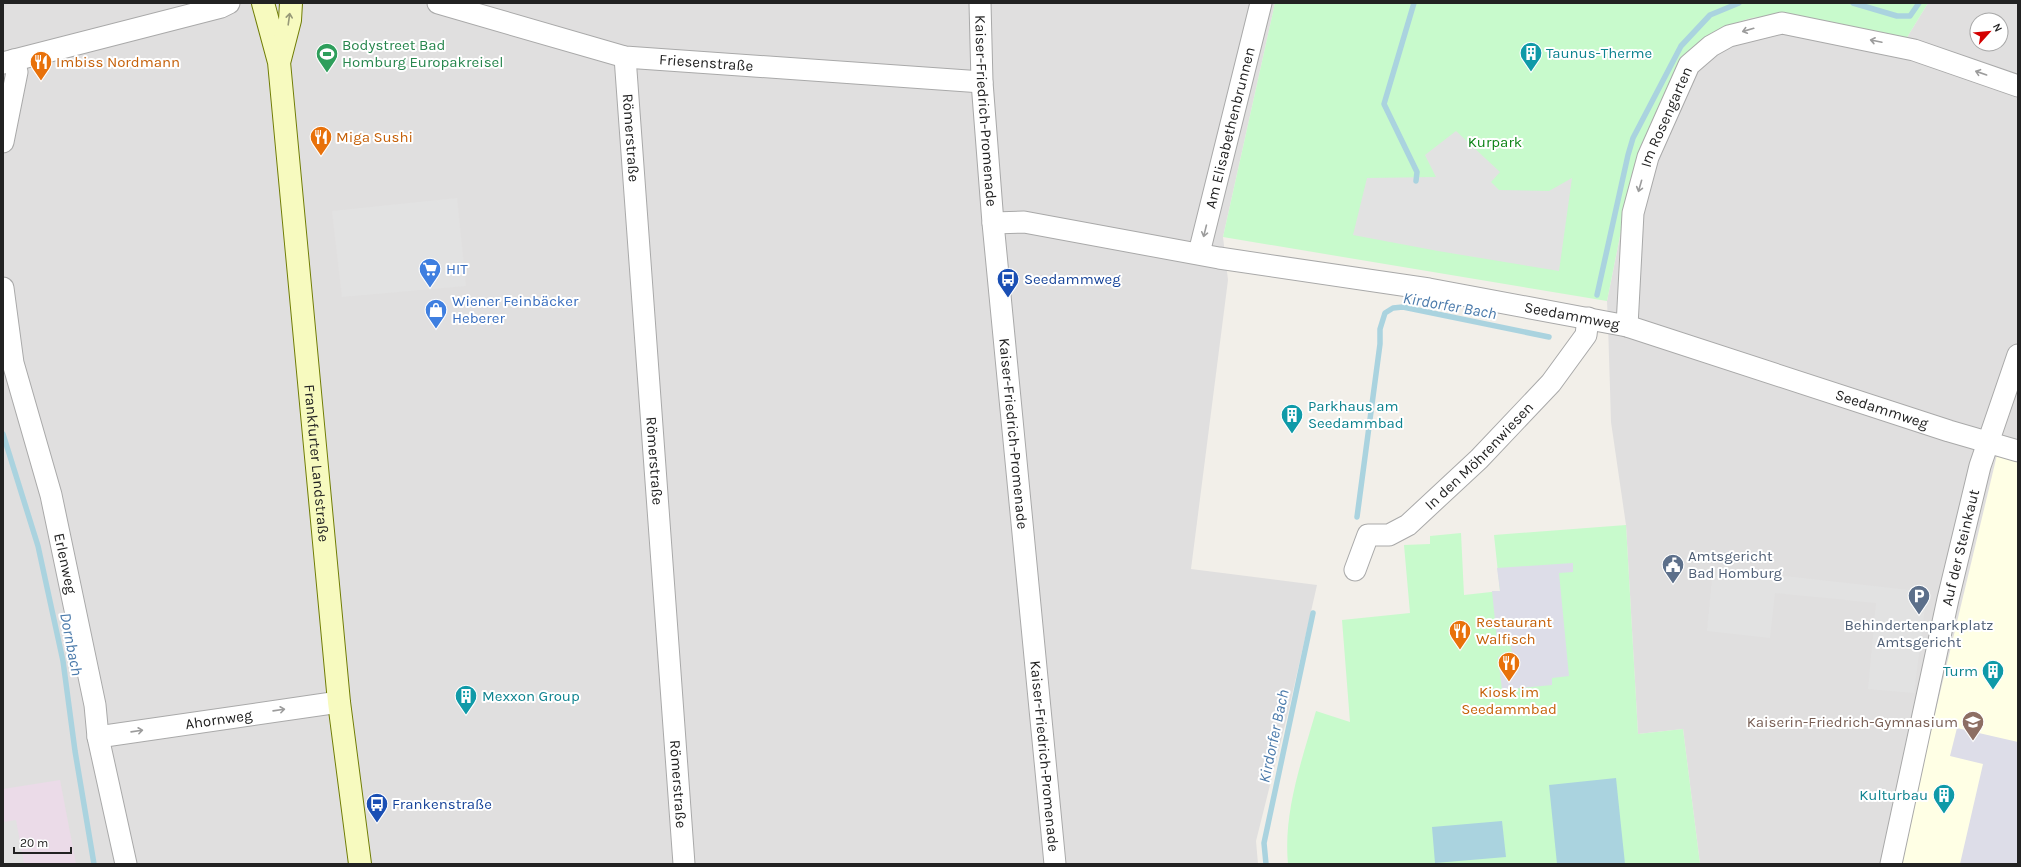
<svg xmlns="http://www.w3.org/2000/svg" width="2021" height="867" font-family="Karla,sans-serif">
	<style>
		.residential { fill: #e0dfdf; fill-rule: evenodd }
		.industrial { fill: #ebdbe8 }
		.education { fill: #ffffe5 }
		.park { fill: #c8facc }
		.parking { fill: #e2e2e2 }
		.plaza { fill: #dddde8 }
		.water { fill: #aad3df }
		.lines { fill: none; stroke-linecap: round; stroke-linejoin: round }
		.stream { stroke: #aad3df; stroke-width: 5.5 }
		.street-casing { stroke: #a9a9a9; stroke-width: 23 }
		.secondary-casing { stroke: #707d05; stroke-width: 24 }
		.street { stroke: #fff; stroke-width: 21 }
		.secondary { stroke: #f7fabf; stroke-width: 22 }
		.oneway { stroke: #979978 }
		.oneway2 { stroke: #9c9c9c }
		.labels { text-anchor: middle; stroke-width: 4; stroke-linejoin: round; paint-order: stroke }
		.leisure-label { font-size: 15px; fill: #27864d; stroke: #fff; text-anchor: start }
		.culture-label { font-size: 15px; fill: #0d838f; stroke: #fff; text-anchor: start }
		.food-label { font-size: 15px; fill: #c56008; stroke: #fff; text-anchor: start }
		.street-label { font-size: 15px; fill: #222; stroke: #fff }
		.park-label { font-size: 15px; fill: #0c8416; stroke: #fff }
		.shop-label { font-size: 15px; fill: #366cbe; stroke: #fff; text-anchor: start }
		.transit-label { font-size: 15px; fill: #164399; stroke: #fff; text-anchor: start }
		.service-label { font-size: 15px; fill: #4e5e75; stroke: #fff; text-anchor: start }
		.education-label { font-size: 15px; fill: #785e54; stroke: #fff; text-anchor: end }
		.water-label { font-size: 16px; font-style: italic; fill: #4a7aab; stroke: #fff }
	</style>
	<rect width="100%" height="100%" fill="#f2efe9"/>
	<!-- residential -->
	<g class="residential">
		<path d="M3 3H1275L1223 237 1228 280 1191 569 1317 585 1288 713 1256 841 1258 864H3Z"/>
		<path d="M1928 3H2018V864H1700L1683 729 1638 734 1626 525 1611 422 1608 324 1607 301 1633 172 1672 77 1699 46 1723 27 1751 18 1782 14 1906 39ZM1977 20H2001V44H1977Z"/>
	</g>
	<!-- industrial -->
	<path class="industrial" d="M60 780 76 864H3V789Z"/>
	<!-- education -->
	<path class="education" d="M1997 455 2018 460V864H1899Z"/>
	<!-- park -->
	<g class="park">
		<path d="M1275 3H1928L1906 39 1782 14 1751 18 1723 27 1699 46 1672 77 1633 171 1607 301 1223 237Z"/>
		<path d="M1626 525 1638 734 1683 729 1700 864H1288C1283 812 1302 760 1316 711L1350 722 1342 620 1410 613 1404 545 1430 544V536L1461 533 1464 595 1500 591 1494 535Z"/>
	</g>
	<!-- parking -->
	<g class="parking">
		<path d="M1456 131 1500 172 1491 182 1499 190 1549 191 1572 178 1559 271 1438 251 1353 235 1367 178 1436 177 1425 155Z"/>
		<path d="M457 198 466 286 342 297 332 211Z"/>
		<path d="M1713 568 1927 592 1914 693 1868 689 1876 603 1775 593 1770 638 1707 631Z"/>
		<path d="M16 820 24 864H3V822Z"/>
	</g>
	<!-- plaza -->
	<g class="plaza">
		<path d="M1573 563V572L1559 573 1569 676 1552 678V685L1502 690 1498 657 1512 655 1510 638 1497 640 1492 591H1500L1497 568Z"/>
		<path d="M1957 728 2018 742V864H1960L1983 764 1950 756Z"/>
	</g>
	<!-- water -->
	<g class="water">
		<path d="M1616 778 1625 864H1557L1549 785Z"/>
		<path d="M1502 821 1506 857 1435 863 1432 827Z"/>
	</g>
	<g class="lines">
		<!-- stream -->
		<g class="stream">
			<path d="M1414 3 1384 104 1417 172 1416 181"/>
			<path d="M1853 3 1897 16H1910L1919 3"/>
			<path d="M1597 295 1628 155 1633 138 1681 46 1710 15 1739 3"/>
			<path d="M3 434 38 546 63 661 75 751 94 864"/>
			<path d="M1357 517 1380 344V329L1385 313 1393 308 1403 307 1549 337"/>
			<path d="M1266 864 1264 843 1313 613"/>
		</g>
		<!-- street casing -->
		<g class="street-casing">
			<g id="street">
				<path id="s1" d="M438 3 625 57 982 82"/>
				<path id="s2" d="M980 3 982 82 993 223 1055 864"/>
				<path id="s3" d="M625 57 684 864"/>
				<path d="M3 63 221 7 229 3"/>
				<path d="M3 142 17 72 14 60"/>
				<path id="s4" d="M993 223 1024 222 1219 258 1429 289 1627 326 1949 431 2018 451"/>
				<path id="s5" d="M1199 253 1261 3"/>
				<path id="s6" d="M3 288 13 363 51 495 95 705 98 737 126 864"/>
				<path id="s7" d="M1627 326 1633 213 1648 157 1689 65 1711 46 1729 36 1782 23 1914 50 2018 86"/>
				<path id="s8" d="M1355 570 1368 535H1389L1408 525 1479 459 1551 383 1586 335 1588 318"/>
				<path id="s9" d="M98 737 339 702"/>
				<path id="s10" d="M1891 864 1948 599 1980 466 2018 355"/>
			</g>
		</g>
		<!-- secondary casing -->
		<g class="secondary-casing">
			<g id="secondary">
				<path id="s11" d="M263 3 279 62 339 702 360 864"/>
				<path d="M280 59 290 20 291 3"/>
			</g>
		</g>
		<!-- street -->
		<use href="#street" class="street"/>
		<!-- secondary -->
		<use href="#secondary" class="secondary"/>
	</g>
	<!-- one-way arrows -->
	<defs><path id="oneway-shaft" d="M-6 0H5M1.5-3L5.5 0L1.5 3" fill="none" stroke-width="1.6" stroke-linecap="round" stroke-linejoin="round"/></defs>
	<use class="oneway" href="#oneway-shaft" transform="translate(289 19) rotate(-82)"/>
	<g class="oneway2">
		<use href="#oneway-shaft" transform="translate(1748 30) rotate(164)"/>
		<use href="#oneway-shaft" transform="translate(1876 41) rotate(-168)"/>
		<use href="#oneway-shaft" transform="translate(1981 73) rotate(-161)"/>
		<use href="#oneway-shaft" transform="translate(1640 186) rotate(106)"/>
		<use href="#oneway-shaft" transform="translate(1205 231) rotate(104)"/>
		<use href="#oneway-shaft" transform="translate(279 710) rotate(-8)"/>
		<use href="#oneway-shaft" transform="translate(137 731) rotate(-8)"/>
	</g>
	<!-- icons -->
	<defs>
		<g id="building-pin" transform="scale(1.15)"><path d="M0 17L-7.5 6A9.5 9.5 0 1 1 7.5 6Z" fill="#0f9aa8" stroke="#fff"/><path d="M-4-6H4V6H1V3H-1V6H-4ZM-2.5-4.3h1.7v1.8h-1.7ZM.8-4.3h1.7v1.8H.8ZM-2.5-1h1.7V.8h-1.7ZM.8-1h1.7V.8H.8Z" fill="#fff"/></g>
		<g id="stadium-pin" transform="scale(1.15)"><path d="M0 17L-7.5 6A9.5 9.5 0 1 1 7.5 6Z" fill="#2e9e5b" stroke="#fff"/><path d="M0-5a6.5 5 0 1 0 0 10a6.5 5 0 1 0 0-10ZM-3.5-1.8h7v3.6h-7Z" fill="#fff"/></g>
		<g id="restaurant-pin" transform="scale(1.15)"><path d="M0 17L-7.5 6A9.5 9.5 0 1 1 7.5 6Z" fill="#e8710a" stroke="#fff"/><path d="M-5-6h1v4h1v-4h1v4h1v-4h1v5L-1.5 .5V6h-2V.5L-5-1ZM5-6V6H3V1.5H1.5Q1.5-4 5-6Z" fill="#fff"/></g>
		<g id="supermarket-pin" transform="scale(1.15)"><path d="M0 17L-7.5 6A9.5 9.5 0 1 1 7.5 6Z" fill="#3f7fe0" stroke="#fff"/><path d="M-6-5.5h2.5l.6 2H6L4.5 2H-2.5L-4.4-4H-6ZM-1.5 3.2a1.3 1.3 0 1 0 .1 0ZM3 3.2a1.3 1.3 0 1 0 .1 0Z" fill="#fff"/></g>
		<g id="bus-pin" transform="scale(1.15)"><path d="M0 17L-7.5 6A9.5 9.5 0 1 1 7.5 6Z" fill="#1a4fb4" stroke="#fff"/><path d="M-5-6H5V4H4V6H2V4H-2V6H-4V4H-5ZM-3.5-4V0h7V-4ZM-3.5 1.2v1.5H-2V1.2ZM2 1.2v1.5H3.5V1.2Z" fill="#fff"/></g>
		<g id="shop-pin" transform="scale(1.15)"><path d="M0 17L-7.5 6A9.5 9.5 0 1 1 7.5 6Z" fill="#3f7fe0" stroke="#fff"/><path d="M-5-2.5h2.3a2.7 3.5 0 0 1 5.4 0H5L5.5 6h-11ZM-1.5-2.5h3a1.5 2.3 0 0 0-3 0Z" fill="#fff"/></g>
		<g id="civic-pin" transform="scale(1.15)"><path d="M0 17L-7.5 6A9.5 9.5 0 1 1 7.5 6Z" fill="#5c6f8a" stroke="#fff"/><path d="M-.6-6.5H3V-4.5H.6V-3L4-1V1h2V6H-6V1h2V-1L-.6-3ZM-1.2 2.5V6h2.4V2.5Z" fill="#fff"/></g>
		<g id="parking-pin" transform="scale(1.15)"><path d="M0 17L-7.5 6A9.5 9.5 0 1 1 7.5 6Z" fill="#5c6f8a" stroke="#fff"/><path d="M-3.5-5.5H1a3.5 3.5 0 0 1 0 7H-1V5.5H-3.5ZM-1-3.4V-.6H.8a1.4 1.4 0 0 0 0-2.8Z" fill="#fff"/></g>
		<g id="school-pin" transform="scale(1.15)"><path d="M0 17L-7.5 6A9.5 9.5 0 1 1 7.5 6Z" fill="#8d6e63" stroke="#fff"/><path d="M0-5L7-2L0 1L-7-2ZM-4 1L0 2.5L4 1V4Q0 6-4 4Z" fill="#fff"/></g>
	</defs>
	<g fill-rule="evenodd">
		<use href="#building-pin" x="1531" y="53"/>
		<use href="#stadium-pin" x="327" y="54"/>
		<use href="#restaurant-pin" x="41" y="62"/>
		<use href="#restaurant-pin" x="321" y="137"/>
		<use href="#supermarket-pin" x="430" y="269"/>
		<use href="#bus-pin" x="1008" y="279"/>
		<use href="#shop-pin" x="436" y="310"/>
		<use href="#building-pin" x="1292" y="415"/>
		<use href="#civic-pin" x="1673" y="565"/>
		<use href="#parking-pin" x="1919" y="596"/>
		<use href="#restaurant-pin" x="1460" y="631"/>
		<use href="#restaurant-pin" x="1509" y="663"/>
		<use href="#building-pin" x="1993" y="671"/>
		<use href="#building-pin" x="466" y="696"/>
		<use href="#school-pin" x="1973" y="722"/>
		<use href="#building-pin" x="1944" y="795"/>
		<use href="#bus-pin" x="377" y="804"/>
	</g>
	<g class="labels">
		<!-- leisure labels -->
		<g class="leisure-label">
			<text x="342" y="50">Bodystreet Bad<tspan x="342" dy="17">Homburg Europakreisel</tspan></text>
		</g>
		<!-- culture labels -->
		<g class="culture-label">
			<text x="1546" y="58">Taunus-Therme</text>
			<text x="1308" y="411">Parkhaus am<tspan x="1308" dy="17">Seedammbad</tspan></text>
			<text x="1978" y="676" text-anchor="end">Turm</text>
			<text x="482" y="701">Mexxon Group</text>
			<text x="1928" y="800" text-anchor="end">Kulturbau</text>
		</g>
		<!-- food labels -->
		<g class="food-label">
			<text x="56" y="67">Imbiss Nordmann</text>
			<text x="336" y="142">Miga Sushi</text>
			<text x="1476" y="627">Restaurant<tspan x="1476" dy="17">Walfisch</tspan></text>
			<text x="1509" y="697" text-anchor="middle">Kiosk im<tspan x="1509" dy="17">Seedammbad</tspan></text>
		</g>
		<!-- street labels -->
		<g class="street-label">
			<text dy="5" stroke="none"><textPath href="#s1" startOffset="276">Friesenstraße</textPath></text>
			<text dy="5" stroke="none"><textPath href="#s2" startOffset="108">Kaiser-Friedrich-Promenade</textPath></text>
			<text dy="5" stroke="none"><textPath href="#s7" startOffset="215">Im Rosengarten</textPath></text>
			<text dy="5" stroke="none"><textPath href="#s5" startOffset="129">Am Elisabethenbrunnen</textPath></text>
			<text dy="5" stroke="none"><textPath href="#s3" startOffset="81">Römerstraße</textPath></text>
			<text dy="5" stroke="none"><textPath href="#s4" startOffset="587">Seedammweg</textPath></text>
			<text dy="5" stroke="none"><textPath href="#s4" startOffset="911">Seedammweg</textPath></text>
			<text dy="5" stroke="none"><textPath href="#s2" startOffset="432">Kaiser-Friedrich-Promenade</textPath></text>
			<text dy="5" stroke="none"><textPath href="#s8" startOffset="179">In den Möhrenwiesen</textPath></text>
			<text dy="5" stroke="none"><textPath href="#s3" startOffset="405">Römerstraße</textPath></text>
			<text dy="5" stroke="none"><textPath href="#s11" startOffset="464">Frankfurter Landstraße</textPath></text>
			<text dy="5" stroke="none"><textPath href="#s10" startOffset="324">Auf der Steinkaut</textPath></text>
			<text dy="5" stroke="none"><textPath href="#s6" startOffset="283">Erlenweg</textPath></text>
			<text dy="5" stroke="none"><textPath href="#s9" startOffset="122">Ahornweg</textPath></text>
			<text dy="5" stroke="none"><textPath href="#s2" startOffset="756">Kaiser-Friedrich-Promenade</textPath></text>
			<text dy="5" stroke="none"><textPath href="#s3" startOffset="729">Römerstraße</textPath></text>
		</g>
		<!-- park labels -->
		<g class="park-label">
			<text x="1495" y="147">Kurpark</text>
		</g>
		<!-- shop labels -->
		<g class="shop-label">
			<text x="446" y="274">HIT</text>
			<text x="452" y="306">Wiener Feinbäcker<tspan x="452" dy="17">Heberer</tspan></text>
		</g>
		<!-- transit labels -->
		<g class="transit-label">
			<text x="1024" y="284">Seedammweg</text>
			<text x="392" y="809">Frankenstraße</text>
		</g>
		<!-- service labels -->
		<g class="service-label">
			<text x="1688" y="561">Amtsgericht<tspan x="1688" dy="17">Bad Homburg</tspan></text>
			<text x="1919" y="630" text-anchor="middle">Behindertenparkplatz<tspan x="1919" dy="17">Amtsgericht</tspan></text>
		</g>
		<!-- education labels -->
		<g class="education-label">
			<text x="1958" y="727">Kaiserin-Friedrich-Gymnasium</text>
		</g>
		<!-- water labels -->
		<g class="water-label">
			<text transform="translate(1450 305) rotate(10)" y="6">Kirdorfer Bach</text>
			<text transform="translate(72 644) rotate(79)" y="6">Dornbach</text>
			<text transform="translate(1273 736) rotate(-78)" y="6">Kirdorfer Bach</text>
		</g>
	</g>
	<!-- border -->
	<rect width="2021" height="867" fill="none" stroke="#222222" stroke-width="8"/>
	<!-- north arrow -->
	<g transform="translate(1989 32) rotate(63)"><circle r="19" fill="#ffffff" stroke="#a7a7a7"/>
	<path d="M0-3L7 15L0 10L-7 15Z" fill="#d40000"/>
	<text y="-6" font-size="11" font-weight="bold" text-anchor="middle" fill="#222222">N</text>
	</g>
	<!-- scale -->
	<path d="M14 847v6h57v-6" fill="none" stroke="#222222" stroke-width="2"/>
	<text x="20" y="847" font-size="12" fill="#222222" stroke="#ffffff" stroke-width="3" paint-order="stroke">20 m</text>
</svg>
